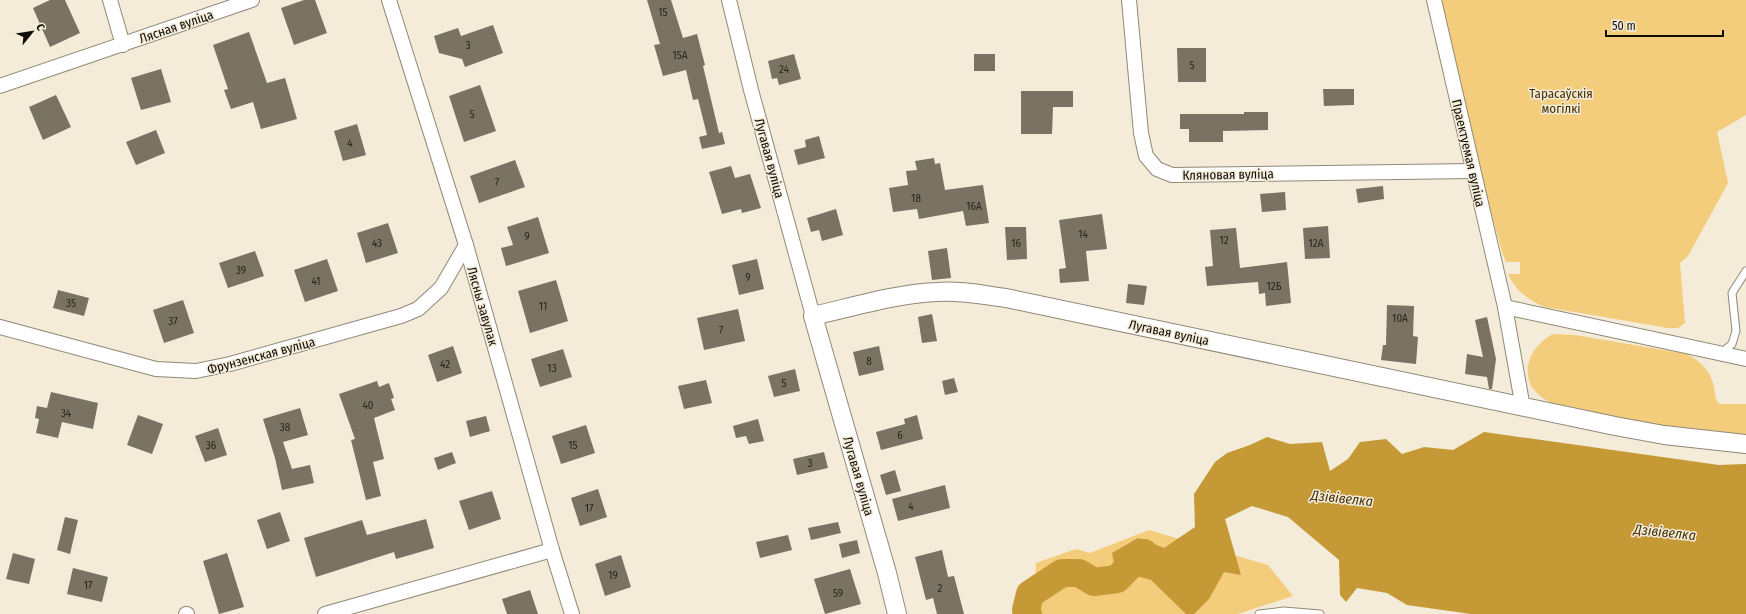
<svg xmlns="http://www.w3.org/2000/svg" width="1746" height="614" font-family="'Fira Sans Condensed',sans-serif">
	<style>
		.green { fill: #f3cc7c }
		.water { fill: #c59935 }
		.lines { fill: none; stroke-linecap: round; stroke-linejoin: round }
		.river { stroke: #c59935; stroke-width: 28 }
		.building { fill: #7a7262 }
		.service-casing { stroke: #918978; stroke-width: 9 }
		.minor-casing { stroke: #918978; stroke-width: 16 }
		.tertiary-casing { stroke: #918978; stroke-width: 20 }
		.service { stroke: #fff; stroke-width: 7 }
		.minor { stroke: #fff; stroke-width: 14 }
		.tertiary { stroke: #fff; stroke-width: 18 }
		.labels { text-anchor: middle; stroke-width: 3; stroke-linejoin: round; paint-order: stroke }
		.number-label { font-size: 11px; fill: #2a261d }
		.street-label { font-size: 13px; fill: #0f0c06; stroke: #f4ebd9 }
		.park-label { font-size: 13px; fill: #412f04; stroke: #f4ebd9 }
		.water-label { font-size: 14px; font-style: italic; fill: #453308; stroke: #f4ebd9 }
	</style>
	<rect width="100%" height="100%" fill="#f4ebd9"/>
	<!-- green -->
	<g class="green">
		<path d="M1441 0H1746V115L1717 132 1728 183 1688 256 1680 263 1685 323 1678 328H1668L1545 307C1528 300 1516 291 1508 274H1520V262H1506L1502 252 1471 139Z"/>
		<path d="M1553 334 1575 335 1687 354C1701 362 1711 371 1714 387 1715 394 1715 400 1720 404H1746V435L1676 431 1554 405C1546 400 1537 395 1532 387 1520 366 1535 343 1553 334Z"/>
		<path d="M1149 530 1268 565 1293 596 1238 614H1034L1036 563 1076 549 1090 553Z"/>
	</g>
	<!-- water -->
	<path class="water" d="M1484 432 1719 465 1746 464V614H1471L1407 605 1387 593 1357 588 1346 602 1340 595 1339 560 1288 517 1252 506 1225 519 1241 575 1224 572 1209 599 1194 614H1186L1151 580 1137 576 1117 579 1112 553 1138 538 1164 548 1195 527 1194 494 1215 462 1227 453 1250 445 1267 437 1290 444 1322 442 1330 471 1348 459 1360 442 1386 439 1402 454 1424 447 1453 450Z"/>
	<g class="lines">
		<!-- river -->
		<path class="river" d="M1028 614 1026 610 1030 594 1062 573H1079L1094 582 1117 579 1142 553H1144"/>
	</g>
	<!-- building -->
	<g class="building">
		<path d="M50 0H65L80 33 50 47 33 8Z"/>
		<path d="M304 0H315L327 33 294 45 281 8Z"/>
		<path d="M647 0H671L683 38 697 34 705 65 703 66 719 133 722 132 725 144 702 149 699 137 707 135 698 99 693 100 686 70 663 76 654 45 660 44Z"/>
		<path d="M493 25 503 53 465 67 462 59 439 53 434 36 458 28 461 36Z"/>
		<path d="M249 32 267 83 285 78 297 119 261 129 253 102 231 109 224 90 228 89 213 45Z"/>
		<path d="M1177 48H1206V82H1178Z"/>
		<path d="M794 54 801 79 779 85 777 78 772 79 768 61Z"/>
		<rect x="974" y="54" width="21" height="17"/>
		<path d="M161 69 171 102 141 110 131 78Z"/>
		<path d="M480 85 496 131 464 142 449 96Z"/>
		<path d="M1323 89H1354V105L1324 106Z"/>
		<path d="M1021 91H1073V107H1053L1052 134H1021Z"/>
		<path d="M56 95 71 127 43 140 29 107Z"/>
		<path d="M1244 112H1268V130L1223 131V142H1189V129H1180V114H1244Z"/>
		<path d="M357 124 366 155 343 161 334 131Z"/>
		<path d="M156 130 165 153 136 165 126 142Z"/>
		<path d="M819 136 825 158 798 165 794 150 806 147 805 140Z"/>
		<path d="M934 158 935 164 940 163 945 190 983 185 989 223 966 226 963 211 919 219 917 209 893 212 889 188 908 185 906 171 917 170 915 161Z"/>
		<path d="M515 160 525 187 479 203 470 176Z"/>
		<path d="M731 166 735 178 750 174 761 208 742 213 741 209 722 214 709 172Z"/>
		<path d="M1383 186 1384 199 1358 203 1356 189Z"/>
		<path d="M1285 192 1286 210 1262 212 1260 194Z"/>
		<path d="M836 209 843 235 822 241 819 230 811 232 807 218Z"/>
		<path d="M1102 214 1107 249 1086 251 1089 281 1060 283 1059 269 1066 268 1059 220Z"/>
		<path d="M538 217 549 253 506 266 501 248 513 245 507 227Z"/>
		<path d="M388 223 398 253 366 263 357 233Z"/>
		<path d="M1328 226 1330 258 1305 259 1303 228Z"/>
		<path d="M1005 227H1026L1027 259 1007 260Z"/>
		<path d="M1236 228 1240 268 1287 262 1291 303 1266 306 1265 293 1259 294 1258 282 1207 286 1205 267 1213 266 1210 230Z"/>
		<path d="M947 248 951 278 932 280 928 251Z"/>
		<path d="M255 251 264 276 228 288 219 263Z"/>
		<path d="M327 259 338 291 305 302 294 270Z"/>
		<path d="M757 259 764 289 739 295 732 265Z"/>
		<path d="M556 280 568 321 530 333 518 291Z"/>
		<path d="M1128 284 1147 286 1144 305 1126 303Z"/>
		<path d="M58 290 89 298 84 316 53 308Z"/>
		<path d="M183 300 194 333 164 343 153 310Z"/>
		<path d="M1387 305 1414 306 1413 336 1418 337 1416 364 1381 360 1383 345H1386Z"/>
		<path d="M738 309 745 341 704 350 697 318Z"/>
		<path d="M932 314 937 341 922 343 918 317Z"/>
		<path d="M1487 317 1496 359 1492 389H1489L1487 377 1465 374 1467 354 1483 357 1475 320Z"/>
		<path d="M453 346 462 373 437 382 428 355Z"/>
		<path d="M879 346 884 370 859 376 853 352Z"/>
		<path d="M563 349 572 377 540 387 531 359Z"/>
		<path d="M795 369 800 391 774 397 768 376Z"/>
		<path d="M954 378 958 392 945 395 942 381Z"/>
		<path d="M706 380 712 403 684 409 678 386Z"/>
		<path d="M377 381 379 387 389 383 394 398 391 399 395 410 374 418 384 459 373 462 381 496 366 500 351 440 355 439 339 394Z"/>
		<path d="M51 392 98 403 93 429 62 422 58 438 36 433 39 419 35 418 37 406 47 408Z"/>
		<path d="M300 408 308 435 283 442 292 469 310 465 314 483 282 490 275 458 263 419Z"/>
		<path d="M138 415 163 424 152 454 127 445Z"/>
		<path d="M917 415 923 439 881 450 876 432 905 424 904 419Z"/>
		<path d="M486 416 490 431 470 437 466 421Z"/>
		<path d="M758 419 764 441 749 444 746 436 736 438 733 426Z"/>
		<path d="M586 425 595 453 561 464 552 436Z"/>
		<path d="M218 428 227 455 205 462 195 436Z"/>
		<path d="M452 452 456 463 438 470 434 458Z"/>
		<path d="M824 452 828 468 797 475 793 459Z"/>
		<path d="M895 470 901 491 886 495 880 475Z"/>
		<path d="M945 485 950 508 898 521 892 499Z"/>
		<path d="M598 489 607 517 580 526 571 498Z"/>
		<path d="M492 491 501 519 469 530 459 501Z"/>
		<path d="M280 512 290 541 267 549 257 520Z"/>
		<path d="M65 517 78 520 70 554 57 550Z"/>
		<path d="M426 519 434 548 396 559 394 552 316 577 304 538 362 520 367 535Z"/>
		<path d="M838 522 841 533 811 540 808 528Z"/>
		<path d="M788 535 792 550 760 558 756 542Z"/>
		<path d="M857 540 860 553 842 558 839 544Z"/>
		<path d="M942 550 948 577 954 576 964 614H937L933 598 926 600 915 557Z"/>
		<path d="M13 553 35 559 29 584 6 579Z"/>
		<path d="M227 553 244 607 219 614 203 561Z"/>
		<path d="M621 555 631 587 605 596 595 564Z"/>
		<path d="M73 568 108 577 102 602 67 594Z"/>
		<path d="M850 569 861 604 825 614 814 579Z"/>
		<path d="M530 590 538 614H507L502 599Z"/>
	</g>
	<g class="lines">
		<!-- service casing -->
		<g class="service-casing">
			<g id="service">
				<path d="M1720 354 1732 344 1736 331 1732 293 1746 271"/>
				<path d="M1259 614 1284 611 1320 614"/>
			</g>
		</g>
		<!-- minor casing -->
		<g class="minor-casing">
			<g id="minor">
				<path d="M110 0 123 45"/>
				<path d="M389 0 466 245 552 550 572 614"/>
				<path d="M729 0 751 90 813 316"/>
				<path d="M1129 0 1141 133 1146 156 1157 169 1172 175 1473 171"/>
				<path d="M1434 0 1505 307 1523 408"/>
				<path d="M0 86 252 0"/>
				<path d="M1505 307 1746 359"/>
				<path d="M0 327 156 369 196 371 230 364 401 316 418 309 441 288 466 245"/>
				<path d="M186 614H187"/>
				<path d="M325 614 552 550"/>
			</g>
		</g>
		<!-- tertiary casing -->
		<g class="tertiary-casing">
			<path id="tertiary" d="M897 614 887 573 813 316C853 307 895 294 936 292 960 290 983 295 1006 298L1615 426 1664 435 1746 444"/>
		</g>
		<!-- service -->
		<use href="#service" class="service"/>
		<!-- minor -->
		<use href="#minor" class="minor"/>
		<!-- tertiary -->
		<use href="#tertiary" class="tertiary"/>
	</g>
	<g class="labels">
		<!-- number labels -->
		<g class="number-label">
			<text x="663" y="16">15</text>
			<text x="468" y="49">3</text>
			<text x="680" y="59">15А</text>
			<text x="1192" y="69">5</text>
			<text x="784" y="73">24</text>
			<text x="472" y="118">5</text>
			<text x="350" y="147">4</text>
			<text x="497" y="186">7</text>
			<text x="916" y="202">18</text>
			<text x="974" y="210">16А</text>
			<text x="1083" y="238">14</text>
			<text x="527" y="240">9</text>
			<text x="1224" y="244">12</text>
			<text x="377" y="247">43</text>
			<text x="1016" y="247">16</text>
			<text x="1316" y="247">12А</text>
			<text x="241" y="274">39</text>
			<text x="748" y="281">9</text>
			<text x="316" y="285">41</text>
			<text x="1274" y="290">12Б</text>
			<text x="71" y="307">35</text>
			<text x="543" y="310">11</text>
			<text x="1400" y="322">10А</text>
			<text x="173" y="325">37</text>
			<text x="721" y="334">7</text>
			<text x="869" y="365">8</text>
			<text x="445" y="368">42</text>
			<text x="552" y="372">13</text>
			<text x="784" y="387">5</text>
			<text x="368" y="409">40</text>
			<text x="66" y="417">34</text>
			<text x="285" y="431">38</text>
			<text x="900" y="439">6</text>
			<text x="211" y="449">36</text>
			<text x="573" y="449">15</text>
			<text x="810" y="467">3</text>
			<text x="911" y="510">4</text>
			<text x="589" y="512">17</text>
			<text x="613" y="579">19</text>
			<text x="88" y="589">17</text>
			<text x="940" y="592">2</text>
			<text x="838" y="597">59</text>
		</g>
		<!-- street labels -->
		<g class="street-label">
			<text transform="translate(176 26) rotate(-19)" y="5">Лясная вуліца</text>
			<text transform="translate(1469 153) rotate(77)" y="5">Праектуемая вуліца</text>
			<text transform="translate(770 158) rotate(75)" y="5">Лугавая вуліца</text>
			<text transform="translate(1228 174) rotate(-1)" y="5">Кляновая вуліца</text>
			<text transform="translate(483 306) rotate(74)" y="5">Лясны завулак</text>
			<text transform="translate(1169 332) rotate(12)" y="5">Лугавая вуліца</text>
			<text transform="translate(261 355) rotate(-15)" y="5">Фрунзенская вуліца</text>
			<text transform="translate(859 476) rotate(74)" y="5">Лугавая вуліца</text>
		</g>
		<!-- park labels -->
		<g class="park-label">
			<text x="1561" y="98">Тарасаўскія<tspan x="1561" dy="15">могілкі</tspan></text>
		</g>
		<!-- water labels -->
		<g class="water-label">
			<text transform="translate(1342 498) rotate(6)" y="5">Дзівівелка</text>
			<text transform="translate(1665 532) rotate(6)" y="5">Дзівівелка</text>
		</g>
	</g>
	<!-- north arrow -->
	<g transform="translate(32 32) rotate(60)" stroke="#f4ebd9" stroke-width="3" paint-order="stroke">
	<path d="M0-3L7 15L0 10L-7 15Z" fill="#0f0c06"/>
	<text y="-6" font-size="11" font-weight="bold" text-anchor="middle" fill="#0f0c06">С</text>
	</g>
	<!-- scale -->
	<path d="M1606 30v6h117v-6" fill="none" stroke="#0f0c06" stroke-width="2"/>
	<text x="1612" y="30" font-size="12" fill="#0f0c06" stroke="#f4ebd9" stroke-width="3" paint-order="stroke">50 m</text>
</svg>
